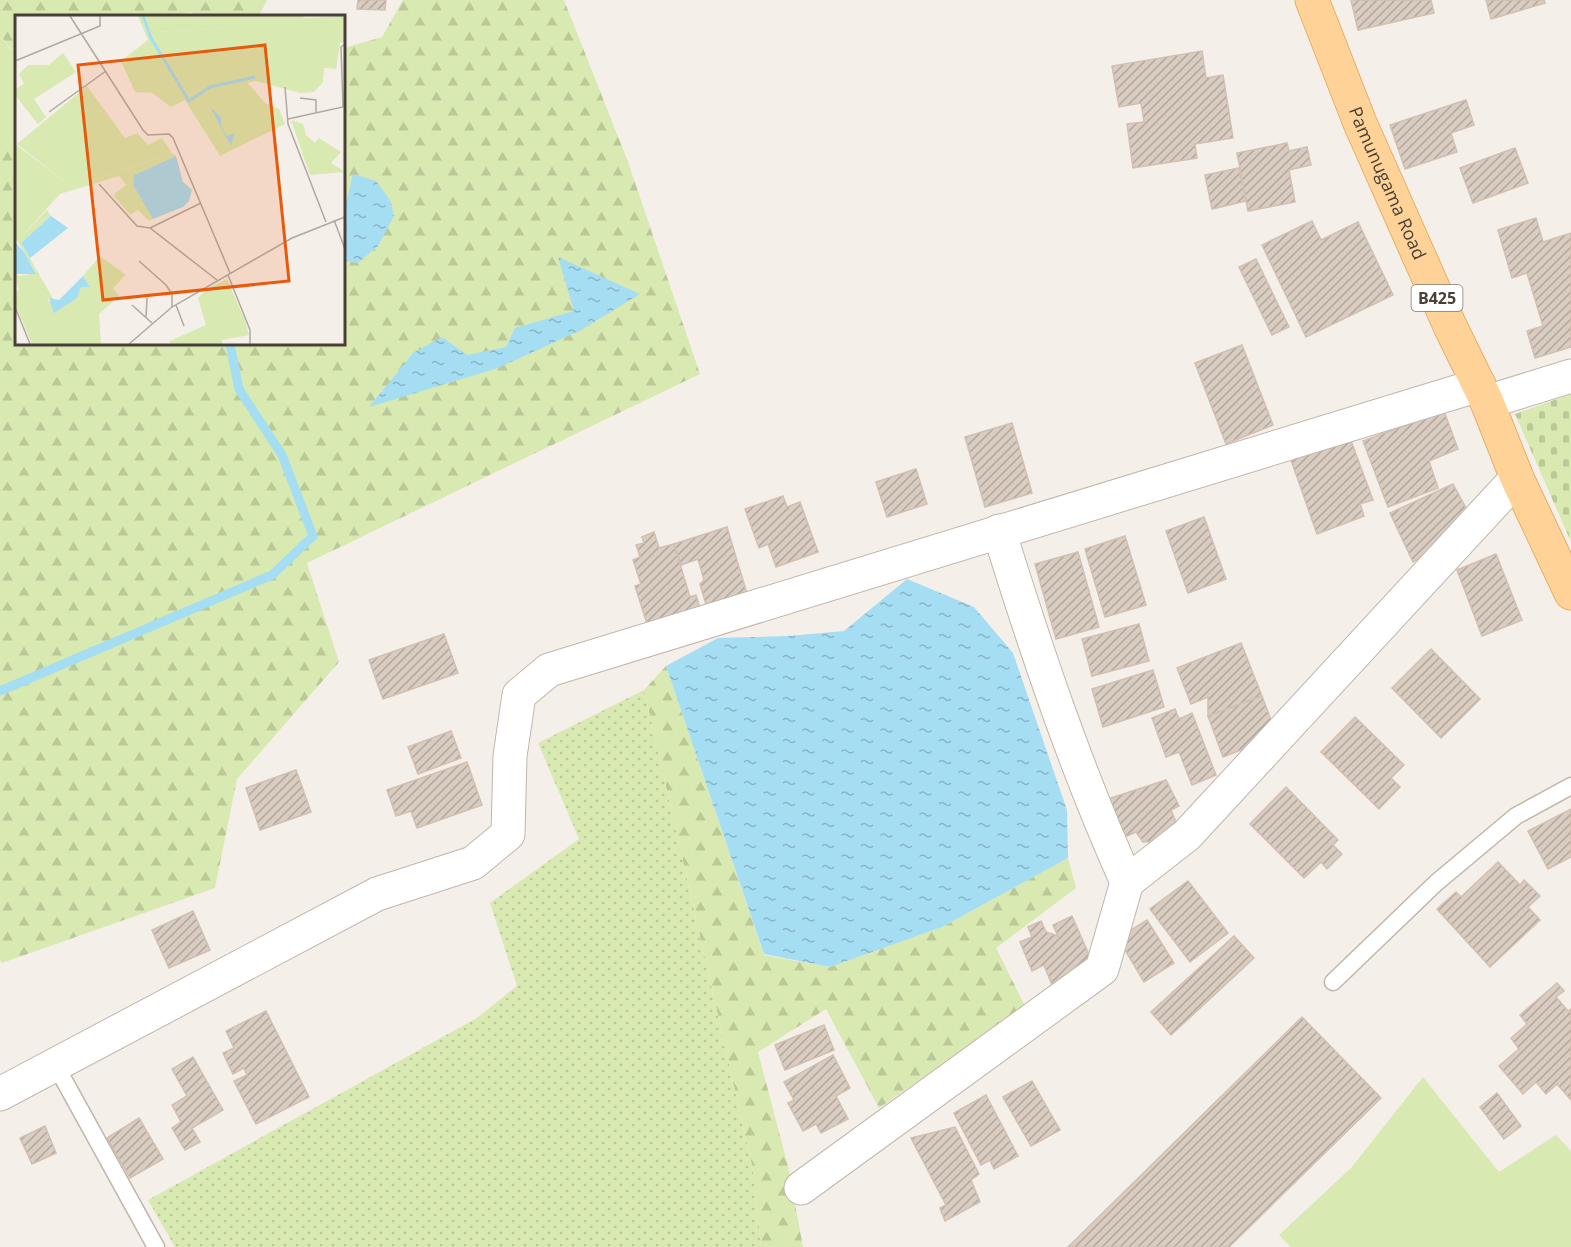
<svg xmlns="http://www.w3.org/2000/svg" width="1571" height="1247" font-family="'Open Sans',sans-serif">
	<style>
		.grass { fill: #d8e9b1 }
		.forest { fill: url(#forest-firs) }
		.cemetery { fill: url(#cemetery-stones) }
		.park { fill: url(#park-dots) }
		.water { fill: url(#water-ripples) }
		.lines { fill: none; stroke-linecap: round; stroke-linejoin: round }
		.stream { stroke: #a5ddf2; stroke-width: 9 }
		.building { fill: url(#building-hatch); stroke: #d1c0b1; stroke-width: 1.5 }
		.service-casing { stroke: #c0b6ab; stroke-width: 19 }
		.minor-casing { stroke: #c0b6ab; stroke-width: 35 }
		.primary-casing { stroke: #e6ae65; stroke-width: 35 }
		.service { stroke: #fff; stroke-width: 16 }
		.minor { stroke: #fff; stroke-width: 33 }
		.primary { stroke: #ffd397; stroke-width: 33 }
		.labels { text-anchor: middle; stroke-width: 5; stroke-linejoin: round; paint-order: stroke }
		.shield { fill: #fff; stroke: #7f7973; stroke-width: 1.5 }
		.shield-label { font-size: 16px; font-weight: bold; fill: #483f37 }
		.street-label { font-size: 18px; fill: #483f37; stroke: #fff }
		.inset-river { fill: none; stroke: #a5ddf2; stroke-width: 3 }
		.inset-road { fill: none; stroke: #b0a9a2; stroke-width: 1.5 }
		.view { fill: #e8590c; fill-opacity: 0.15; stroke: #e8590c; stroke-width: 3 }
		.inset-edge { fill: none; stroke: #483f37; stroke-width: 3 }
	</style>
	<defs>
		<pattern id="forest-firs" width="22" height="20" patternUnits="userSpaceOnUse" patternTransform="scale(1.5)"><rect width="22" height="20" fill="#d8e9b1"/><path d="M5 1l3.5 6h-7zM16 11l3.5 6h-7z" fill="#bbc999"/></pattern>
		<pattern id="cemetery-stones" width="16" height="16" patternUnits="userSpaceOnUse" patternTransform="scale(1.5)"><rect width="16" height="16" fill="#d8e9b1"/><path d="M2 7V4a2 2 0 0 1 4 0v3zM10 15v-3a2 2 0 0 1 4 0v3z" fill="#bbc999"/></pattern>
		<pattern id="park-dots" width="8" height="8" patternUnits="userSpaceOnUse" patternTransform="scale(1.5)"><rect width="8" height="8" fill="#d8e9b1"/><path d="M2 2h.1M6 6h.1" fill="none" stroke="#bbc999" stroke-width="1.8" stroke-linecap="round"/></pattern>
		<pattern id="water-ripples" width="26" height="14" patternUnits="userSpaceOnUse" patternTransform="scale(1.5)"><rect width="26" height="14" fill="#a5ddf2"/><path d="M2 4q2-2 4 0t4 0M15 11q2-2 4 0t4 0" fill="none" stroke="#88b5c5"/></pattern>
		<pattern id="building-hatch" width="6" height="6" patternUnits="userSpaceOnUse" patternTransform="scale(1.5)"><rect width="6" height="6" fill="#d9ccc1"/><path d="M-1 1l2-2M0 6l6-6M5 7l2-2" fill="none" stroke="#b2a79e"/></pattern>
	</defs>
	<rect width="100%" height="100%" fill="#f5efe9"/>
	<!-- grass -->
	<g class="grass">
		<path d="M0 35 10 49 16 48V141L0 150Z"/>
		<path d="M1423 1077 1499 1172 1556 1135 1571 1151V1247H1291L1279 1235 1351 1168Z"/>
	</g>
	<!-- forest -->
	<g class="forest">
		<path d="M0 0H267L259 16H191L193 12 169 16H16V48L11 49 0 35Z"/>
		<path d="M403 0H564L628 162 700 374 307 563 339 662 237 779 215 888 2 963 0 960V150L16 141V344H344V48L382 37Z"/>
		<path d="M666 666 764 955 830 967 942 927 1068 858 1076 888 996 948 1025 1006 879 1108 826 1009 758 1052 788 1166 803 1247H761L753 1170 644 690Z"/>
	</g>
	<!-- cemetery -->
	<path class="cemetery" d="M1571 394V542L1515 414Z"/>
	<!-- park -->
	<path class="park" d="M644 690 753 1170 761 1247H175L148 1200 477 1018 517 986 490 903 579 839 538 743Z"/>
	<!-- water -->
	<g class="water">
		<path d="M353 174 376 181 390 200 394 216 378 246 358 263 344 261V199H347Z"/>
		<path d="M558 257 640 294 581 330 498 368 369 407 413 353 442 337 467 355 506 347 515 328 574 311Z"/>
		<path d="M907 579 974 607 1013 653 1067 810 1068 858 942 927 830 967 764 954 666 666 718 638 788 636 844 631Z"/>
	</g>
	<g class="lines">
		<!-- stream -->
		<path class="stream" d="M0 691 272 575 313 536 282 455 239 389 230 344"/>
	</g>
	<!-- building -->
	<g class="building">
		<path d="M358 0H386L385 10 357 9Z"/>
		<path d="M1351 0H1431L1434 13 1358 30Z"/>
		<path d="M1486 0H1544L1545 3 1491 19Z"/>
		<path d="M1202 51 1206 78 1223 75 1233 138 1195 144 1197 158 1133 168 1127 124 1144 122 1141 103 1119 107 1112 66Z"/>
		<path d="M1466 100 1474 125 1451 133 1457 152 1405 169 1390 125Z"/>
		<path d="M1287 143 1289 151 1307 147 1311 165 1289 170 1295 202 1248 211 1237 153Z"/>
		<path d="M1515 148 1528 183 1473 203 1460 168Z"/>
		<path d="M1239 168 1246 201 1212 209 1205 175Z"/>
		<path d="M1536 218 1543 242 1571 233V347L1535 358 1527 331 1543 326 1527 273 1512 278 1498 230Z"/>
		<path d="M1312 221 1321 240 1358 222 1393 295 1306 337 1262 245Z"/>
		<path d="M1256 259 1289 327 1272 335 1239 267Z"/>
		<path d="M1242 345 1273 425 1226 444 1195 363Z"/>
		<path d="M1444 411 1458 449 1429 461 1438 488 1388 507 1363 441Z"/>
		<path d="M1012 423 1032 493 985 507 965 437Z"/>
		<path d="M1350 438 1373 500 1360 504 1364 516 1317 534 1291 460Z"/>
		<path d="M916 469 927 504 887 517 876 482Z"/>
		<path d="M1453 484 1467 510 1433 550 1413 562 1390 513Z"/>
		<path d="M783 496 787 507 800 502 818 552 776 567 768 544 759 548 745 509Z"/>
		<path d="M1204 517 1226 579 1188 593 1166 531Z"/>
		<path d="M727 527 748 597 708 611 700 584 704 580 698 559 681 565 674 544Z"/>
		<path d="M654 532 659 548 674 544 690 597 696 595 702 615 650 633 635 586 641 584 633 560 640 557 636 545 644 543 642 537Z"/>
		<path d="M1125 536 1146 605 1105 617 1085 549Z"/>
		<path d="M1078 552 1099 627 1056 639 1035 564Z"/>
		<path d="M1496 554 1522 620 1482 636 1457 570Z"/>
		<path d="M1139 624 1149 661 1092 676 1082 639Z"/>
		<path d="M444 634 458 673 383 699 369 660Z"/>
		<path d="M1241 643 1262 696 1208 716V697L1191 704 1177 668Z"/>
		<path d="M1431 649 1480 699 1441 738 1392 688Z"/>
		<path d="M1153 670 1164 707 1103 727 1092 689Z"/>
		<path d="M1262 696 1277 736 1223 757 1208 716Z"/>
		<path d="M1175 709 1179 719 1192 713 1216 775 1192 785 1179 752 1166 757 1152 718Z"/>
		<path d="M1355 717 1404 765 1391 778 1400 787 1379 809 1321 752Z"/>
		<path d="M451 731 461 758 418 774 408 747Z"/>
		<path d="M467 762 482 805 417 828 411 811 396 816 387 790Z"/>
		<path d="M296 770 311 812 260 830 246 788Z"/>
		<path d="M1166 780 1179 806 1171 810 1177 824 1162 841 1143 842 1136 832 1120 839 1105 800Z"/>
		<path d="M1286 787 1338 840 1333 845 1342 854 1327 869 1321 862 1304 878 1250 824Z"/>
		<path d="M1571 809V857L1548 869 1528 831Z"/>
		<path d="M1498 862 1520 885 1524 880 1540 896 1528 907 1540 920 1490 967 1437 909 1456 892 1461 897Z"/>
		<path d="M1188 881 1228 933 1190 962 1150 909Z"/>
		<path d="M193 911 210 950 169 968 152 930Z"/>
		<path d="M1072 916 1094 966 1052 985 1044 965 1032 971 1020 942 1032 937 1028 927 1041 921 1046 932 1058 936 1053 925Z"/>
		<path d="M1147 920 1174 963 1144 982 1118 938Z"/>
		<path d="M1234 936 1254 958 1171 1035 1151 1012Z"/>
		<path d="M1557 983 1564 991 1556 997 1568 1011 1571 1009V1100L1557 1084 1546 1094 1536 1082 1523 1094 1499 1066 1519 1049 1511 1038 1527 1024 1520 1015Z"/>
		<path d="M266 1011 309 1097 256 1124 234 1081 247 1075 244 1068 233 1074 223 1053 234 1048 226 1031Z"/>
		<path d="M1302 1017 1381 1098 1229 1247H1068Z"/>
		<path d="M824 1025 834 1050 785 1070 775 1045Z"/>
		<path d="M833 1055 850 1088 836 1096 848 1119 821 1133 816 1124 803 1131 788 1103 794 1100 784 1082Z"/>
		<path d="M193 1057 223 1110 192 1128 200 1142 185 1150 172 1128 181 1122 172 1105 187 1096 172 1069Z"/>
		<path d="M1032 1081 1060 1130 1031 1146 1003 1097Z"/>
		<path d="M1497 1093 1521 1126 1504 1139 1480 1107Z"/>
		<path d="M986 1095 1018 1156 994 1169 990 1160 981 1165 954 1113Z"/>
		<path d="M139 1118 163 1159 130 1178 107 1138Z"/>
		<path d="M45 1126 56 1153 32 1164 20 1138Z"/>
		<path d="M955 1127 979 1174 971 1180 980 1202 945 1221 940 1208 946 1205 911 1138Z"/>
	</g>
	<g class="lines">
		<!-- service casing -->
		<g class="service-casing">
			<g id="service">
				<path d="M1333 982 1436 883 1516 816 1571 786"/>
				<path d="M55 1064 156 1247"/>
			</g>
		</g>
		<!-- minor casing -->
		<g class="minor-casing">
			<g id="minor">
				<path d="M1487 402 1571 376"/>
				<path d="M999 531C1036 650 1076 769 1127 882"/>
				<path d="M0 1094 377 894 473 863 508 834 510 756 519 695 549 670 1479 385"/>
				<path d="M801 1188 1102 969 1127 882 1187 835 1517 478"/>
			</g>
		</g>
		<!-- primary casing -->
		<g class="primary-casing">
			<g id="primary">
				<path id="s1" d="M1312 0 1360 123 1450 326 1487 402 1517 478 1571 593"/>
			</g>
		</g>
		<!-- service -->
		<use href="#service" class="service"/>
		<!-- minor -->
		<use href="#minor" class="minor"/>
		<!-- primary -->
		<use href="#primary" class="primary"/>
	</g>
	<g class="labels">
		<!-- shield labels -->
		<rect class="shield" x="1411.5" y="285" width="51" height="26" rx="4.5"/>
		<g class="shield-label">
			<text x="1437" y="304">B425</text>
		</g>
		<!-- street labels -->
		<g class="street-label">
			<text dy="6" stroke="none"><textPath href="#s1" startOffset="198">Pamunugama Road</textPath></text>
		</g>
	</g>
	<!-- overview -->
	<g transform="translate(15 15)">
		<rect width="330" height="330" fill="#f5efe9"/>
		<path d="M134 1H289L286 6 273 4 243 33 251 60 242 55 213 13 143 17ZM32 195 36 201 6 228 40 287 34 283 33 286 48 290 62 283 66 272 75 271 68 261 85 241 111 260 98 273 104 281 84 299 86 329H17L0 289V278L4 275 0 259 4 261 21 258 0 222 5 223ZM191 275 230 306 234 320 207 325V329H155V326L191 310 183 283Z" fill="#d8e9b1"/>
		<path d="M123 1H134L143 17 213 13 242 55 250 59 243 33 273 4 330 1V27L325 28 321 54 309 53 308 67 299 77 285 78 241 66 233 68 250 88 264 94 270 109 205 141 170 85 156 92 137 78 120 77 106 46 133 25ZM276 105 288 109 291 120 300 128 304 123 326 137 316 148 330 157 295 160ZM0 129 57 172 157 138 161 141 119 160 118 170 138 204 134 206 123 195 115 200 98 180 111 170 104 161 45 179 4 224 0 222Z" fill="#d8e9b1"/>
		<path d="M48 38 61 57 19 84 31 102 23 109 0 80V74L9 69 4 59 13 50H34Z" fill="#d8e9b1"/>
		<path d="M212 264 230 306 207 314 191 275Z" fill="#d8e9b1"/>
		<path d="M72 71 110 123 122 118 133 130 147 123 157 138 57 172 2 129Z" fill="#d8e9b1"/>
		<path d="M195 92 206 102V111L212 121 220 118 216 131ZM161 141 168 167 177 175 174 186 168 192 138 204 118 170 119 160ZM36 201 53 213 15 243 6 228ZM0 227 9 237 21 259H0ZM68 261 75 272H66L62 283 39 298 34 283 44 285Z" fill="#a5ddf2"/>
		<path class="inset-river" d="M128 1 136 23 174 86 195 72 240 62"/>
		<path class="inset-road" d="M55 1 128 115 133 120 154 119 158 123 215 258M0 46 85 11V1M270 72 273 109 311 207M285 83 301 85V97M34 97 91 56M273 104 328 92 326 32 330 29M84 169 122 211 135 213 202 265M319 205 330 234M135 213 186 188M124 246 151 270 157 279V292M213 260 235 315V329M117 290 137 308M161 290 169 311M0 292 15 329M131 302 132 283M114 329 157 292 277 223 330 202"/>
		<path class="view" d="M250 30 274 266 88 285 63 50Z"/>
		<rect width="330" height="330" class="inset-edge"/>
	</g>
</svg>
